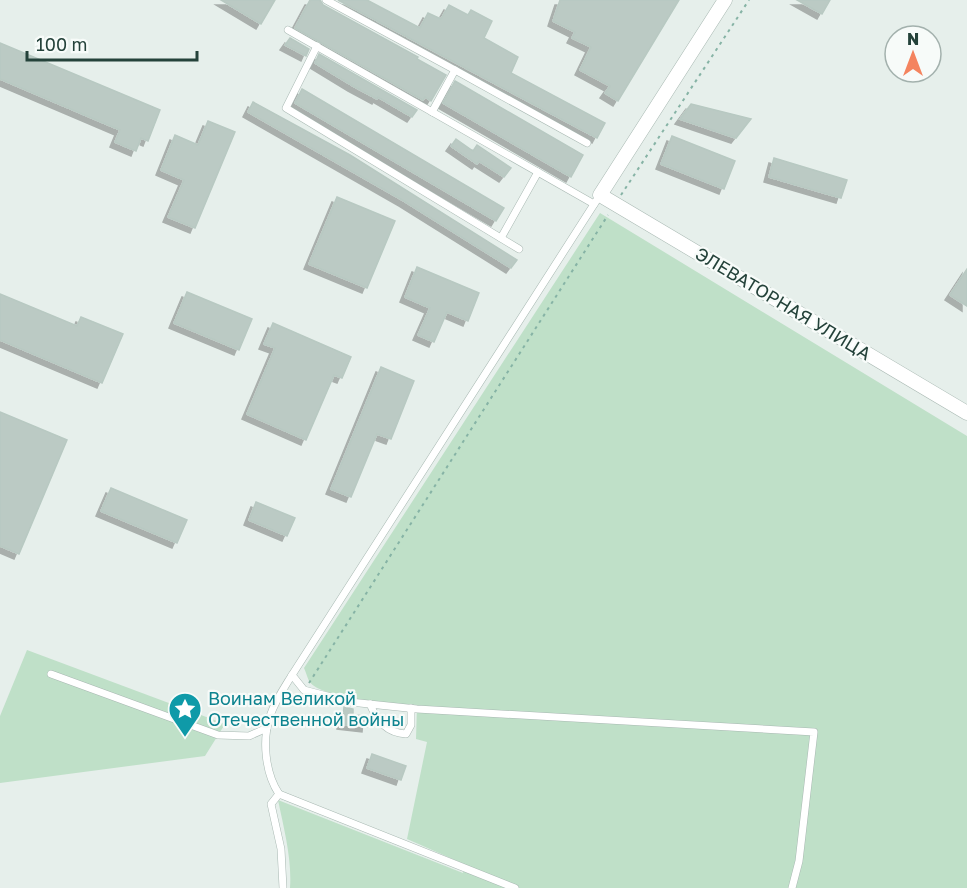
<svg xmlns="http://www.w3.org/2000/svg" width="967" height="888" font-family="'Golos Text',sans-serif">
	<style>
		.green { fill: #bfe0c8 }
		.building { fill: #bbcac4; stroke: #b8c9c2; stroke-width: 1.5; filter: url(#shadow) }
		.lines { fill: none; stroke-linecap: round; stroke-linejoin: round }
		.service-casing { stroke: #a8b8b2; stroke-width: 8 }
		.minor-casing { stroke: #a8b8b2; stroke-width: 15 }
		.path { stroke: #86b3a5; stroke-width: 2; stroke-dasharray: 3 4.5; stroke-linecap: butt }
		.service { stroke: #fff; stroke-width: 7 }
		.minor { stroke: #fff; stroke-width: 14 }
		.labels { text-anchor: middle; stroke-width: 4.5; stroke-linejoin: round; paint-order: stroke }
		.street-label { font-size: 18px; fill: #24423a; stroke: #f7fbf9 }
		.culture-label { font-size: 18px; fill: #0d838f; stroke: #f7fbf9; text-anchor: start }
	</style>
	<defs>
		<filter id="shadow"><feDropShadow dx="-5" dy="5" stdDeviation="0" flood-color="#0004"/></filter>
	</defs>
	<rect width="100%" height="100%" fill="#e6efeb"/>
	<!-- green -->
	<g class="green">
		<path d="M600 213 967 436V888H290C292 859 284 829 278 800L463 873 464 864 407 839 427 742 416 739 417 705C394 703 322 700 309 681 307 677 306 672 304 668Z"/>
		<path d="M27 650 225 724 205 756 0 783V716Z"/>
	</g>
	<!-- building -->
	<g class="building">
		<path d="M221 0H275L261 24Z"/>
		<path d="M310 0H320L323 5 418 57 417 59 446 75 431 101 425 97 423 100 295 28Z"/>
		<path d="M338 0H367L420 28 428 13 441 19 449 5 468 15 471 10 492 21 484 38 518 57 511 73 605 123 597 138Z"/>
		<path d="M560 0H679L618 101 605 93 610 86 580 70 591 47 572 38 575 32 553 21Z"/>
		<path d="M797 0H830L822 14Z"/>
		<path d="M290 38 309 49 306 56 285 45Z"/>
		<path d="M0 43 160 110 148 141 141 138 136 151 115 142 120 130 0 79Z"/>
		<path d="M319 54 417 110 412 117 378 97 377 99 353 86 315 63Z"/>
		<path d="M455 81 583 155 571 177 443 103Z"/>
		<path d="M302 89 504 208 496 221 295 103Z"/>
		<path d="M253 102 350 155 517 260 511 268 404 201 248 112Z"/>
		<path d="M691 104 751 119 736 138 680 119Z"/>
		<path d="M208 121 235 132 195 228 168 217 184 180 161 170 175 135 198 145Z"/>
		<path d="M672 136 735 161 724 189 661 164Z"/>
		<path d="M456 139 473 151 477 145 511 168 504 177 479 161 477 164 451 146Z"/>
		<path d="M774 158 847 180 841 198 769 177Z"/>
		<path d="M337 197 395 221 367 288 309 264Z"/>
		<path d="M417 267 479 293 468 321 447 312 434 342 418 335 430 308 405 297Z"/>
		<path d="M967 269V306L950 295Z"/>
		<path d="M187 292 252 319 239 350 174 323Z"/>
		<path d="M0 294 77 326 81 317 123 334 102 383 0 340Z"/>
		<path d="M273 323 351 357 342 378 334 375 306 440 247 414 275 348 264 344Z"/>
		<path d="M381 367 414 381 391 439 377 434 351 497 331 489Z"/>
		<path d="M0 412 67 440 19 554 0 546Z"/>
		<path d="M111 488 187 520 177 543 101 511Z"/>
		<path d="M256 502 295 518 287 536 249 520Z"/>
		<path d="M344 707 353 709V715L368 716 367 727 342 724Z"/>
		<path d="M372 754 406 766 401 780 367 768Z"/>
	</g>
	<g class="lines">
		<!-- service casing -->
		<g class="service-casing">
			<g id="service">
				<path d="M326 0 455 70"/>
				<path d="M288 30 594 204"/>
				<path d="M317 46 286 108 519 249"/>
				<path d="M432 112 455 70 587 143"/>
				<path d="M501 238 538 172"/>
				<path d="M51 674 218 735 249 736 267 728"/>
				<path d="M292 675 304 690 350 702 417 709 814 732 799 861 792 888"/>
				<path d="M370 704C377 721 387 733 406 734L411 725V708"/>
				<path d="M279 794 515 888"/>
				<path d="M283 888 281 849 271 804 279 794C265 773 262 740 270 716 275 701 284 688 292 675L600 195"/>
			</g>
		</g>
		<!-- minor casing -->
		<g class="minor-casing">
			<path id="minor" d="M725 0 600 195 967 413"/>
		</g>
		<!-- path -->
		<g class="path">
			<path d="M621 195 749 0"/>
			<path d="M309 683 608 215"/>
		</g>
		<!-- service -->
		<use href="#service" class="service"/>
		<!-- minor -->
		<use href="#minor" class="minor"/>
	</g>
	<!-- icons -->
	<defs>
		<g id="sight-pin" transform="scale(1.725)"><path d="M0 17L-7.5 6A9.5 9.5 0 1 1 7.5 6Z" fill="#0f9aa8" stroke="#f7fbf9"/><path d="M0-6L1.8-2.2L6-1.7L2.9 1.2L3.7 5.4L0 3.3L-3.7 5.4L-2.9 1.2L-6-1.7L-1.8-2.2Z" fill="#fff"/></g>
	</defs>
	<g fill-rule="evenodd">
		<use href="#sight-pin" x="185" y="709"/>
	</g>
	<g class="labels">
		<!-- street labels -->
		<g class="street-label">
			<text transform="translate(783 304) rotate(31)" y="6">ЭЛЕВАТОРНАЯ УЛИЦА</text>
		</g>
		<!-- culture labels -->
		<g class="culture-label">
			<text x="208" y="705">Воинам Великой<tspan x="208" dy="21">Отечественной войны</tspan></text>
		</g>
	</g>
	<!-- north arrow -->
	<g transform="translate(913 54)"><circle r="28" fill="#f7fbf9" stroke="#a3b1ad" stroke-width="1.5"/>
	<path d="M0-4.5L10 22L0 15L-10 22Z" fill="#f4845f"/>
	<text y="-9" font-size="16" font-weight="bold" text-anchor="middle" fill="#24423a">N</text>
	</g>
	<!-- scale -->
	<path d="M27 51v9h170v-9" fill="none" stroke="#24423a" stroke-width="3"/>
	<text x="36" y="51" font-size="18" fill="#24423a" stroke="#f7fbf9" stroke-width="4.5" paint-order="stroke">100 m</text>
</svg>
